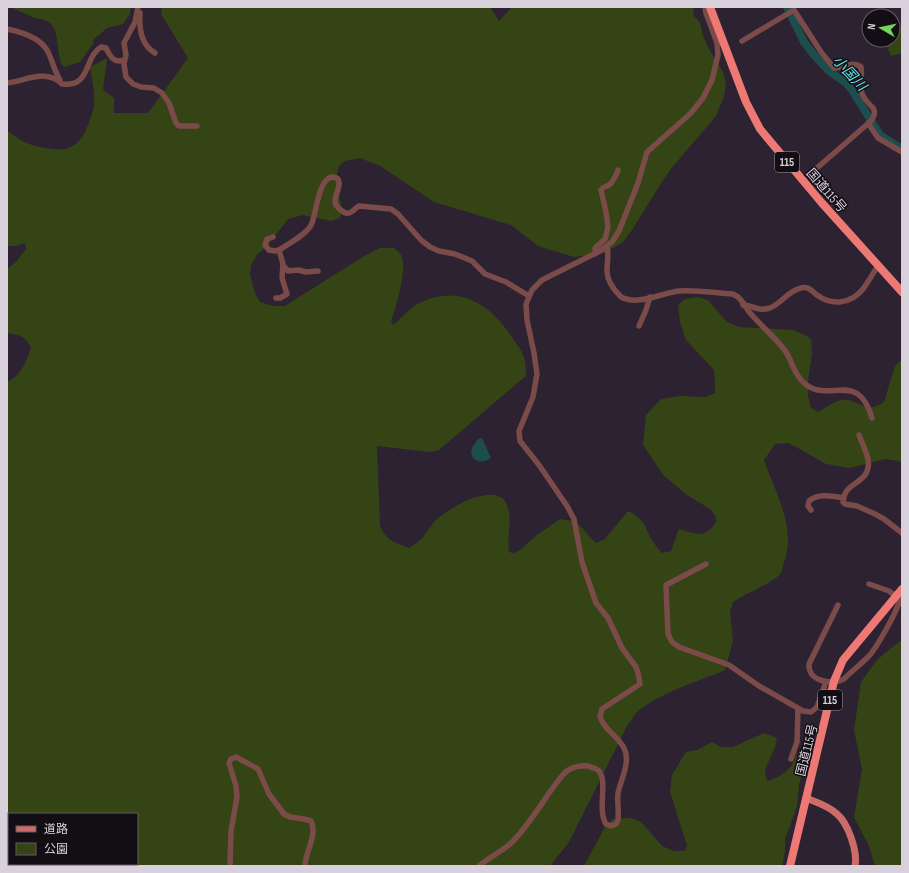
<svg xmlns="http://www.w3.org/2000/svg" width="909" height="873" font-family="'Sofia Sans Condensed','Noto Sans JP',sans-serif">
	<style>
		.green { fill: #354414; fill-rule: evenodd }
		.water { fill: #1e4d4e }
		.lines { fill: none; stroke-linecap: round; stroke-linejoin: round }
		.river { stroke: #1e4d4e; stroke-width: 8 }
		.minor { stroke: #7b4b49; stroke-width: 5.5 }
		.major { stroke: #cc6c68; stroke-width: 7 }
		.highway { stroke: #ed7874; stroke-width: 8 }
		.labels { text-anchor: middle; stroke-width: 3; stroke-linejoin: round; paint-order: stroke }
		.shield { fill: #130e14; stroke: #9d969f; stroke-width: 1 }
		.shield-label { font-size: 12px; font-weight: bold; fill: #d8d1db }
		.street-label { font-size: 13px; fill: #d8d1db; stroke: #130e14 }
		.water-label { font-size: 14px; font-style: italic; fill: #60e3e7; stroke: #130e14 }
	</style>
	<rect width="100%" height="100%" fill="#2d2231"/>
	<!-- green -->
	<g class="green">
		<path d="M11 7H131L130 14 123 24 107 28 93 40 94 42 80 62 64 67C55 57 61 33 50 23 46 19 40 19 35 18 27 15 19 11 11 7Z"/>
		<path d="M162 7H490L499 21 512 7H693L694 16 700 23 703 36 709 49 723 72 726 83 724 96 716 116 670 170 660 185 632 230 623 242 605 253 574 257 538 246 511 225 434 202 380 166 360 158 345 161 339 166 336 179 342 210 340 218 331 221 303 215 288 219 268 245 257 255 251 265 250 275 255 293 260 302 273 306H285L361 258 380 248H394C396 250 399 252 401 255 408 268 396 307 391 321L393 325C403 317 410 307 422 302 462 283 495 308 515 342 518 346 522 350 523 355 526 361 526 369 526 376L439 450 430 452 377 446 380 526C387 541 394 542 409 548 414 545 419 541 423 537 427 532 430 527 434 522 447 509 476 493 494 495 499 496 504 498 506 503 514 519 506 536 509 552L513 553 519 551 537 535 560 519C564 520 569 520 573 521 583 525 588 537 596 543L605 539 628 511C647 520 644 528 654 543 656 546 659 550 662 553L671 551 679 529C695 533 705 540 716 522L715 515 710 509 687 495 664 476 643 445 646 415 661 399 680 396 705 397 715 393V383L714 370 686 340 680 322 678 305 685 299 698 297 708 300 727 322 739 327 793 330 803 334 811 339 812 354 808 381V395L811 408 818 412C824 409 835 401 841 400 858 397 865 416 884 402L895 366 902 359V463L899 461 885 459 850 468 826 464 789 443 775 444 764 460C775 493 797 527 784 562 783 566 782 571 780 574 773 583 744 594 733 602L730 611 733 641 725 670C697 682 662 692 638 711 634 715 631 721 627 726L569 842 550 866H7V382C20 377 28 359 31 347 24 335 19 335 7 333V269L16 262 26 249 25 243 16 246H7V130C19 141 29 145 45 148 70 153 81 145 89 122 91 116 94 110 94 104 95 92 92 79 90 67L107 58 103 90 114 98V113H148L188 58 161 14ZM9 814H137V864H9Z"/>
		<path d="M902 26V53L891 56 884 40H893V32Z"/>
		<path d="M902 640V866H875L869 846 854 817 862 769 854 730 861 682 877 660 891 648Z"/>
		<path d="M764 733 777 738 775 747 765 770 767 781C781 777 793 769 797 753L804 751 803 772 799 784 797 807 785 839V852L782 866H584L606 825 613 819 631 818 641 822 662 846 674 851H685L687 845 670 792 672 775 686 752 697 750 712 742 721 747H733Z"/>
	</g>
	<!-- water -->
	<path class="water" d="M482 438 491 458C482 465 468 461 472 448 474 444 476 442 478 439Z"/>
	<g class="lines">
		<!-- river -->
		<path class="river" d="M787 7 804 42 814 55 829 71 846 83 852 90 880 135 902 149"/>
		<!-- minor -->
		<g class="minor">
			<path d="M138 7 135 22 124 43 126 55 124 64 126 77 133 84 141 87 154 88 162 93 169 103 176 123 179 126H197"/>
			<path d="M140 13C139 27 141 45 155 53"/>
			<path d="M7 29C22 32 43 39 49 54 53 63 55 72 60 80"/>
			<path d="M742 41 794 10 821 52 834 68C844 69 852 60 861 67 863 89 855 90 873 108 876 113 874 116 871 121L810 174"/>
			<path d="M7 83C25 81 47 68 62 84 91 88 84 57 101 47L106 48C110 56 114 64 124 60"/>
			<path d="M868 123 878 138 902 152"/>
			<path d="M273 237 267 239 265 245 269 250 275 251 279 250C288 244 309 233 312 223 316 213 319 178 332 177 346 177 335 195 335 200 335 204 338 208 341 210 343 212 346 214 349 213 353 212 355 208 359 206L391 209 398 214 421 240 430 247 439 251 455 254 472 261 485 274 506 282 529 296"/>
			<path d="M607 248C609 255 607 263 607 271 607 281 614 290 621 297 638 306 661 293 679 291 697 290 715 293 733 294 734 295 737 296 738 297 743 301 746 309 751 314 762 327 776 338 786 352 793 363 793 373 804 383 828 405 857 368 872 418"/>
			<path d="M595 254V248L605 239 608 227 606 212 601 190C603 187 605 187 609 185 614 181 616 175 618 170"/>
			<path d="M283 265 288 271 298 270 306 272 318 271"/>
			<path d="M276 298H280L287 294 282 278 283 264 279 250"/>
			<path d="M743 305C753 305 757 312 770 308 781 304 789 290 801 288 808 286 812 291 817 295 832 306 851 304 863 289 869 281 873 273 878 266"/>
			<path d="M639 326 646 310 650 297"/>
			<path d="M859 435C862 443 866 451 868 459 872 485 844 480 843 502L845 504 857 506 875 514 884 519 902 533"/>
			<path d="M811 510 808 506 809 501C818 493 832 496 844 498"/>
			<path d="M706 564 666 585 668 634 672 642 679 647 729 665 759 686 803 711 811 712 817 707 826 682"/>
			<path d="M869 584 889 591 896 596"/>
			<path d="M838 605 809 664C808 682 832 685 844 679 852 671 861 664 869 656 877 647 898 610 900 599L897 594"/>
			<path d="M791 759 797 742 798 709"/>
			<path d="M230 866 231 831 237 797 236 786 229 763 231 759 236 757 258 769 269 794 284 814 290 817 304 819 311 821C318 835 305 852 305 866"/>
			<path d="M479 866C490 856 505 851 515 839 529 824 540 806 552 789 557 783 562 773 570 769 576 766 581 765 588 766 591 767 596 768 599 771 608 782 597 810 606 824L611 826 616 824 618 820C619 811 617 802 618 793 621 779 631 762 624 748 618 736 603 729 600 716L602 709 640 684 638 673 636 667 622 648 608 618 596 603 582 562 574 519 567 506 539 465 520 441 519 431 533 397 537 374 534 353 527 320 526 304 532 290 542 280 600 251 612 242 619 231 638 183 647 152 691 113 703 98 712 80 718 55 717 43 706 13 705 7"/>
		</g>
		<!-- major -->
		<path class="major" d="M806 798C816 802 829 806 837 814 848 823 858 852 855 866"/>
		<!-- highway -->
		<g class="highway">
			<path d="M710 7 746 102 760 129 821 202 902 292"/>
			<path d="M790 866 834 681 843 660 902 589"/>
		</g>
	</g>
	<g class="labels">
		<!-- shield labels -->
		<g class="shield">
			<rect x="775" y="152" width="24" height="20" rx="3"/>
			<rect x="818" y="690" width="24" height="20" rx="3"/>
		</g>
		<g class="shield-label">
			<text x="787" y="166">115</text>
			<text x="830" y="704">115</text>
		</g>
		<!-- street labels -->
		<g class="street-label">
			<text transform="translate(827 190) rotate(49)" y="5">国道115号</text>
			<text transform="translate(806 750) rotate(-76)" y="5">国道115号</text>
		</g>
		<!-- water labels -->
		<g class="water-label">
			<text transform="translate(850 73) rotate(47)" y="5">小国川</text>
		</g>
	</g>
	<!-- border -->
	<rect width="909" height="873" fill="none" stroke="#d8d1db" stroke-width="16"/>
	<!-- legend -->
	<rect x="8" y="813" width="130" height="52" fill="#130e14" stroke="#625c64"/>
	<rect x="16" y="826" width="20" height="6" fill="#cc6c68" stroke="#625c64"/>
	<text x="44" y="833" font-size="12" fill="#d8d1db">道路</text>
	<rect x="16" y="843" width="20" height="12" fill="#354414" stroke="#625c64"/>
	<text x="44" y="853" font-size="12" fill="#d8d1db">公園</text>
	<!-- north arrow -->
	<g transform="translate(881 28) rotate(279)"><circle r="19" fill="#130e14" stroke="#625c64"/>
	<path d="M0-3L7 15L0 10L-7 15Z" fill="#75d25a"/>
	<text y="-6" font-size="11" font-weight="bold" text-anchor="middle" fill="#d8d1db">N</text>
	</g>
</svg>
